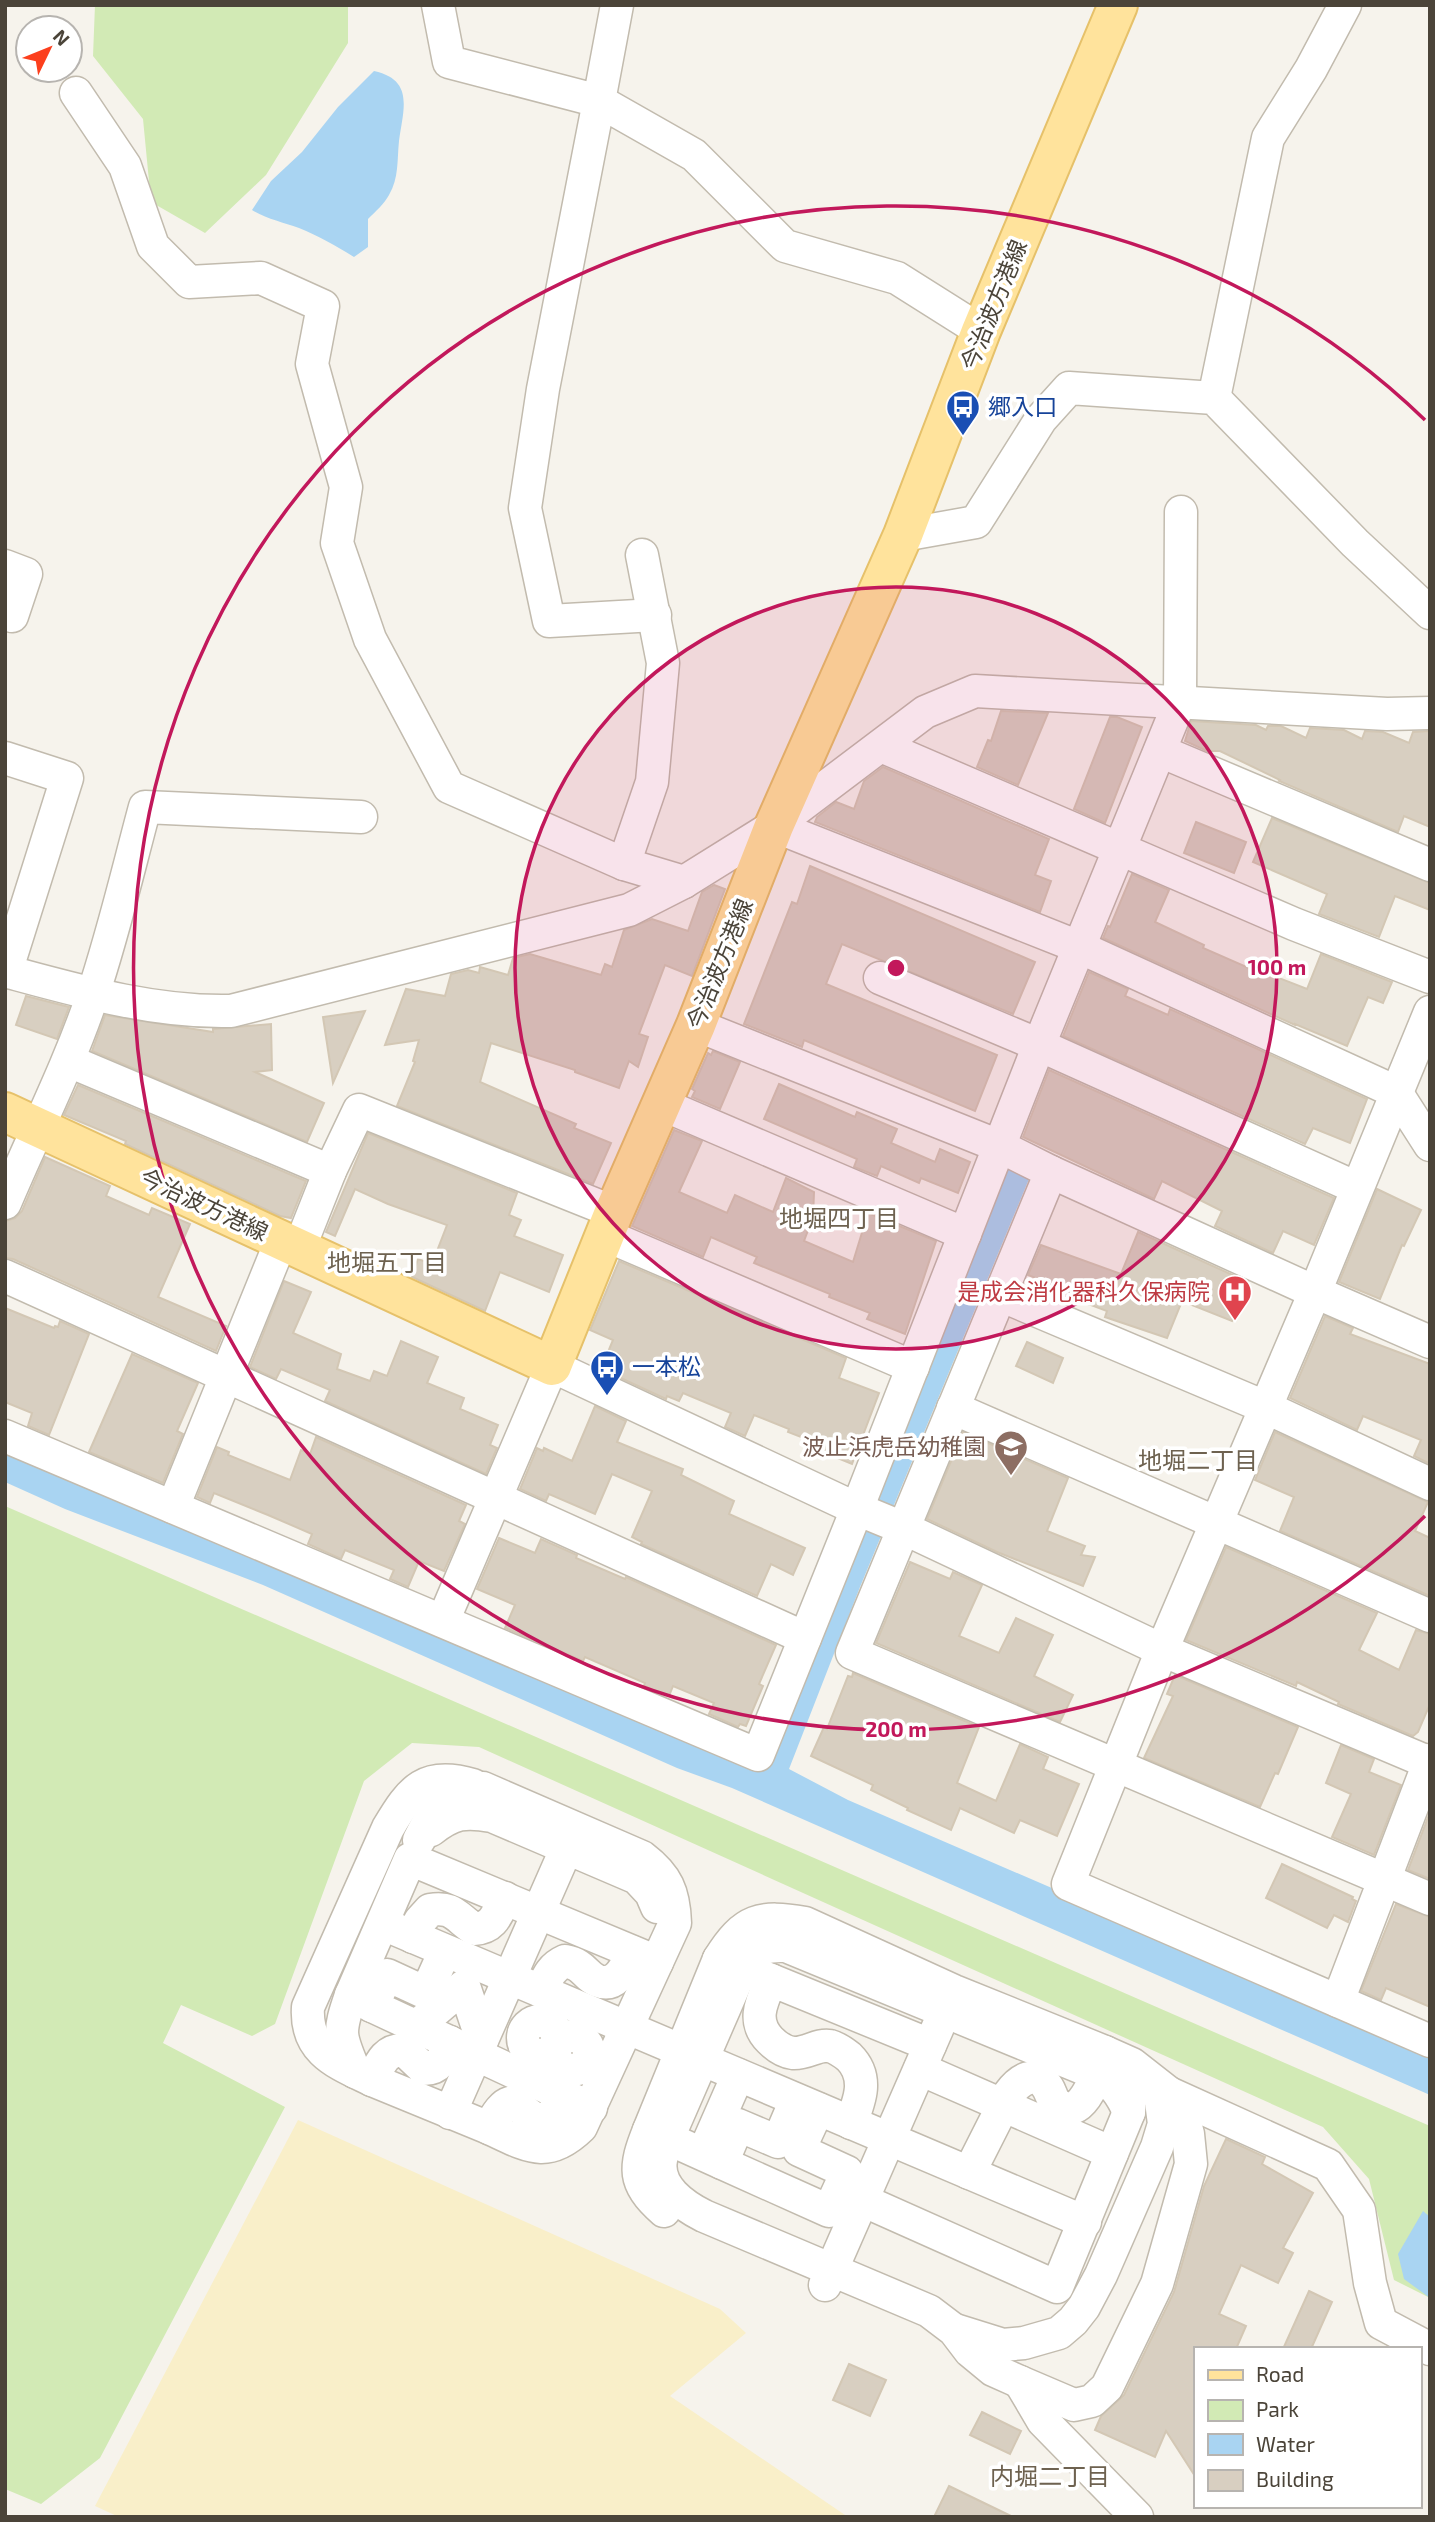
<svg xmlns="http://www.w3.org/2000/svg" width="1435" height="2522" font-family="'Exo 2','Noto Sans JP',sans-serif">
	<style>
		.green { fill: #d2eab5 }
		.sand { fill: #f9efc9 }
		.water { fill: #a9d4f2 }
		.building { fill: #d8cfc1; stroke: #d3c7b4; stroke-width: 2 }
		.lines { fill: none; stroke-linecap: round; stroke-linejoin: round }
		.minor-casing { stroke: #c2bbae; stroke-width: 35 }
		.major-casing { stroke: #e6c16a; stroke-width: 42 }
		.minor { stroke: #fff; stroke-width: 32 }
		.major { stroke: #ffe39c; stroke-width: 38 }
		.ring { fill: none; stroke: #c2185b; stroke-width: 3.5 }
		.labels { text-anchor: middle; stroke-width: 7; stroke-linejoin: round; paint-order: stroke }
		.street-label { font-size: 23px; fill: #4b4439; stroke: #fff }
		.transit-label { font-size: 23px; fill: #164399; stroke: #fff; text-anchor: start }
		.health-label { font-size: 23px; fill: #be3a42; stroke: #fff; text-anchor: end }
		.education-label { font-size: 23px; fill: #785e54; stroke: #fff; text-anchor: end }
		.neighbourhood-label { font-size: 24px; fill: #6e6250; stroke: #fff }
		.centre { fill: #c2185b; stroke: #fff; stroke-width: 3.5 }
		.ring-label { font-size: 21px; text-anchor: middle; font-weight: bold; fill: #c2185b; stroke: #fff; stroke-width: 7; stroke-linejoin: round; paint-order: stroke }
	</style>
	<rect width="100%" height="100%" fill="#f6f3ec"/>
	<!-- green -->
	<g class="green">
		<path d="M95 5H348V43L266 175 205 233 151 202 143 119 93 56Z"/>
		<path d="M5 1506 1430 2126V2298L1394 2280 1369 2179 1323 2127 479 1747 412 1743 364 1781 275 2024 252 2036 181 2005 163 2043 285 2107 100 2458 41 2504 5 2489Z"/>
	</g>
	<!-- sand -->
	<path class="sand" d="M298 2120 720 2309 746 2333 670 2396 848 2517H119L95 2506Z"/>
	<!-- water -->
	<g class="water">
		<path d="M374 71C415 80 403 110 399 141 397 160 399 178 389 195 384 204 376 211 368 219V247L354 257C336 246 319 236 299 228 283 222 267 219 252 210L271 181 302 152 338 107Z"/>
		<path d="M1006 1167 1029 1179 860 1587 789 1769 848 1800 1186 1946 1430 2056V2095L732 1788 677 1768 263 1585 65 1509 5 1482V1442L764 1760Z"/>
		<path d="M1423 2211 1430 2217V2298L1404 2279 1398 2254Z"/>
	</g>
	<!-- building -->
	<g class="building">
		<path d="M1001 711 1048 713 1018 785 977 767 988 740 991 741Z"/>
		<path d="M1110 717H1117L1142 727 1105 823 1074 809Z"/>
		<path d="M1191 721 1256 725 1266 730 1268 726H1281L1306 738 1310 728 1344 730 1362 739 1365 731 1383 732 1409 743 1413 732 1430 731V827L1404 816 1398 832 1279 781 1280 780 1220 751H1207L1185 741Z"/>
		<path d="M883 767 1049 839 1035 875 1051 881 1040 912 815 822 817 817 836 802 854 809 864 781Z"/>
		<path d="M1272 818 1430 883V910L1395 896 1379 937 1319 914 1327 894 1253 862Z"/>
		<path d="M1196 822 1246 842 1234 873 1184 853Z"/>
		<path d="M810 866 1035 962 1013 1014 842 944 826 984 997 1055 975 1111 804 1040 802 1047 744 1024 792 902 797 904Z"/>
		<path d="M1132 874 1169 890 1155 922 1204 945 1203 948 1260 973 1261 971 1307 989 1321 954 1392 982 1383 1003 1368 997 1347 1046 1295 1024V1025L1103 938 1108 926 1110 927Z"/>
		<path d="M714 885 725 889 692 976 665 965 639 1034 648 1037 638 1067 629 1061 619 1088 575 1072V1070L491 1043 480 1082 576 1124 574 1128 611 1143 593 1184 397 1106 415 1062 413 1061 419 1040 385 1045 406 989 445 996 451 974 468 970 479 973 480 967 508 975 513 958 530 954 601 975 605 964 612 967 624 930 652 919 688 931 702 892Z"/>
		<path d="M1089 972 1128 989 1125 996 1168 1015 1170 1009 1367 1099 1350 1143 1313 1128 1305 1144 1063 1036Z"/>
		<path d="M26 996 69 1007 57 1039 16 1025Z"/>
		<path d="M365 1011 333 1083 323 1017Z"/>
		<path d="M105 1015 213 1032V1029L271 1024 272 1070 255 1072 324 1103 307 1142 92 1051Z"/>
		<path d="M713 1051 740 1062 720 1109 692 1097 695 1091 692 1089 708 1053 711 1055Z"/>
		<path d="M1049 1070 1334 1198 1314 1245 1283 1231 1273 1253 1215 1226 1222 1211 1162 1181 1154 1199 1023 1137Z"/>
		<path d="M779 1084 855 1117 857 1112 897 1129 891 1143 935 1162 940 1149 970 1162 958 1193 921 1178 919 1183 881 1166 877 1176 854 1167 857 1159 764 1119Z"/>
		<path d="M78 1085 306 1181 291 1218 280 1216 125 1144 126 1141 64 1115Z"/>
		<path d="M674 1130 702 1141 679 1192 727 1213 735 1195 773 1212 786 1178 814 1192 813 1217 804 1241 853 1262 868 1213 936 1241 905 1334 867 1319 870 1313 829 1297 830 1294 754 1263 757 1257 711 1237 703 1257 632 1226Z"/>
		<path d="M368 1133 517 1193 509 1215 521 1220 514 1236 563 1255 549 1292 500 1272 485 1311 412 1277 418 1259 432 1264 447 1225 388 1204 355 1189 335 1236 326 1232Z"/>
		<path d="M45 1157 110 1186 106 1196 149 1215 152 1208 190 1224 158 1297 226 1326 216 1351 13 1259 5 1258V1221L15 1218 22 1211Z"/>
		<path d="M1377 1189 1421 1210 1404 1246 1402 1245 1380 1299 1339 1282Z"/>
		<path d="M1138 1232 1248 1282 1232 1321 1182 1301 1167 1338 1105 1317 1107 1311 1067 1296 1069 1291 1028 1275 1041 1245 1121 1274Z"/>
		<path d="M619 1261 846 1358 839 1378 879 1393 852 1464 825 1453 827 1447 788 1432 789 1429 754 1415 745 1436 725 1427 731 1413 683 1393 679 1401 667 1396 666 1399 601 1369 613 1340 590 1330Z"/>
		<path d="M284 1281 311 1292 293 1333 341 1354 337 1369 370 1381 374 1371 387 1376 401 1341 438 1357 427 1383 464 1398 460 1409 498 1425 490 1445 497 1448 486 1474 325 1401 330 1390 281 1369 276 1379 250 1367Z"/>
		<path d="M5 1308 54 1328 55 1326 58 1327 60 1321 89 1334 49 1435 28 1426 32 1413 5 1402Z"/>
		<path d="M1325 1316 1353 1328 1350 1334 1430 1364V1464L1414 1456 1421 1440 1363 1416 1357 1430 1290 1398Z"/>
		<path d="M1027 1342 1063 1358 1053 1383 1016 1366Z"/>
		<path d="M132 1354 198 1383 177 1431 183 1434 163 1483 89 1452Z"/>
		<path d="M595 1406 626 1421 617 1442 683 1469 681 1475 734 1501 729 1514 805 1548 793 1575 771 1564 757 1596 641 1544 642 1542 632 1537 652 1491 612 1474 595 1514 549 1494 546 1501 520 1489 537 1448 543 1451 544 1448 572 1461Z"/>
		<path d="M963 1432 1068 1478 1047 1531 1085 1546 1081 1555 1095 1557 1083 1586 997 1552 927 1519Z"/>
		<path d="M1275 1432 1428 1502 1415 1531 1430 1538V1596L1280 1531 1294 1497 1255 1480Z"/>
		<path d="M316 1437 466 1505 459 1521 465 1524 444 1571 419 1561 408 1587 390 1579 394 1570 345 1550 341 1559 308 1544 312 1534 268 1515 214 1493 210 1503 197 1497 217 1447 229 1452 228 1455 290 1480 301 1450 310 1454Z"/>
		<path d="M499 1538 535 1553 541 1539 577 1555 576 1558 625 1579 626 1577 776 1645 759 1684 763 1686 746 1726 740 1724 738 1727 709 1714 714 1703 673 1686 669 1696 644 1686 645 1683 585 1657 583 1661 505 1628 515 1605 477 1589Z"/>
		<path d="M1226 1547 1377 1613 1359 1650 1399 1670 1416 1630 1430 1634V1704L1418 1732 1413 1736 1338 1704 1339 1702 1297 1682 1296 1686 1186 1640Z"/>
		<path d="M910 1562 950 1579 953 1572 982 1585 959 1636 999 1653 1016 1618 1053 1635 1034 1676 1073 1695 1060 1722 876 1643Z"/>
		<path d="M853 1673 979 1727 957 1783 996 1801 1020 1744 1048 1757 1043 1769 1079 1784 1057 1836 1020 1820 1014 1833 960 1808 951 1830 907 1810 908 1808 871 1790 873 1785 811 1756 824 1727 827 1729 848 1676 852 1677Z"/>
		<path d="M1175 1675 1298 1727 1278 1774 1275 1773 1260 1807 1144 1758 1173 1696 1167 1694Z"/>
		<path d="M1341 1745 1374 1759 1369 1772 1401 1785 1374 1855 1332 1837 1351 1794 1326 1783Z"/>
		<path d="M1430 1812V1879L1408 1870Z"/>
		<path d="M1282 1864 1353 1897 1352 1899 1356 1901 1348 1922 1334 1915 1327 1928 1266 1898Z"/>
		<path d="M1396 1904 1430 1917V2007L1386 1988 1381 2000 1361 1991Z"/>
		<path d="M1226 2139 1265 2157 1262 2164 1313 2193 1283 2248 1293 2253 1278 2283 1241 2265 1219 2314 1246 2326 1236 2349H1195V2476L1166 2431 1155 2457 1095 2430 1101 2416 1124 2395 1174 2292 1204 2186Z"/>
		<path d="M1309 2291 1332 2302 1311 2349H1283Z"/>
		<path d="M849 2364 886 2380 870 2416 833 2400Z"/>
		<path d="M982 2412 1021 2431 1010 2454 970 2435Z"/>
		<path d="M949 2486 1013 2517H934Z"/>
	</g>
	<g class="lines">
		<!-- minor casing -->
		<g class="minor-casing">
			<g id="minor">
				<path d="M438 5 449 62 599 101 617 5"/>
				<path d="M76 93 125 166 153 246 189 282 261 278 323 306 312 364 346 487 337 543 370 639 449 787 624 864 684 882"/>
				<path d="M1214 398 1268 138 1311 69 1345 5"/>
				<path d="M903 535 976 522 1041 419 1069 388 1214 398 1355 543 1430 613"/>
				<path d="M5 566 26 574 12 616"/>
				<path d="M655 615 549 621 525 508 543 389 599 101 694 155 785 246 897 278 981 331"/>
				<path d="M881 746 1294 924 1430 977"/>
				<path d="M1160 751 1430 865"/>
				<path d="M5 758 67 778 6 972"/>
				<path d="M774 826 1079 947 1396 1092 1430 1145"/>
				<path d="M624 864 652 782 663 663 642 555"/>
				<path d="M5 971C79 991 155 1013 231 1011L629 910 684 882 774 826 925 712 975 691 1387 714 1430 713"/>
				<path d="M880 978 1039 1045 1357 1188"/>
				<path d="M1430 1012 1315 1292 1162 1650 1068 1884 1430 2041"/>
				<path d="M696 1025 999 1146 1051 1172 1315 1292 1430 1342"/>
				<path d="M69 1061 330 1171"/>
				<path d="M661 1104 965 1234"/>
				<path d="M1051 1172 852 1653 1430 1899"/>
				<path d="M5 1203C34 1134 68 1068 92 997 113 935 128 870 145 807L361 817"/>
				<path d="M605 1235 913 1367"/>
				<path d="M299 1249 330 1171 359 1110 614 1212"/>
				<path d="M5 1276 805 1638"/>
				<path d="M1000 1295 1265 1407 1430 1484"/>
				<path d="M953 1408 1430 1616"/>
				<path d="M5 1436 758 1755 857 1509 1039 1045 1180 701 1181 512"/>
				<path d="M173 1507 281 1241"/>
				<path d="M443 1621 552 1366 857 1509 903 1528 1162 1650 1430 1763"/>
				<path d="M431 1830C453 1813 464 1811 492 1816L637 1878 651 1893 657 1907"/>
				<path d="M419 1840 437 1805 453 1793 483 1788 642 1857C667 1876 674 1892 675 1923L581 2127C547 2160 528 2146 489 2128"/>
				<path d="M383 1924 1085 2222"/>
				<path d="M413 1937 420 1921 430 1910C453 1906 456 1917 474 1929 494 1928 497 1914 505 1898"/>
				<path d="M445 1951 426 1993 387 1975 372 2006 591 2108"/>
				<path d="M719 1959C744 1919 760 1915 805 1923L954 1991 1105 2052C1123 2071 1132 2085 1129 2112L1057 2287 862 2200"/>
				<path d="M771 1980 719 1959 649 2130 722 2163 738 2125 778 2142 796 2100"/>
				<path d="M541 1991C547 1978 551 1967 565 1961 586 1965 584 1976 598 1981 617 1988 627 1965 632 1952"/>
				<path d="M351 1995C338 2033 339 2035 355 2072"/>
				<path d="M1338 2001 1430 1760"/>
				<path d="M372 2006 351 1995 410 1859 657 1962"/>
				<circle cx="540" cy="2038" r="17"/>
				<path d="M416 2027 464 1986 482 2040"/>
				<circle cx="572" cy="2053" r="17"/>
				<path d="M450 2042C444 2056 441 2069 424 2069L404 2050C385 2049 380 2064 372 2080L489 2128C517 2075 518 2122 546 2121L557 2108 562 2095"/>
				<path d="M1105 2052 1132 2064 1169 2093 1182 2112 1188 2134 1191 2164 1157 2284 1107 2387 1092 2401 1074 2405 1020 2382 993 2370 970 2351 954 2330 929 2311 704 2216C684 2206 656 2187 661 2160 662 2153 666 2145 668 2138L742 1968C755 1949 764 1945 786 1946L1097 2074C1114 2084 1121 2094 1129 2112"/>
				<path d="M920 2069 1112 2153"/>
				<path d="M372 2080C337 2063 305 2052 308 2007L388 1828C411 1789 425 1771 473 1785"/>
				<path d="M1169 2093 1328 2165 1359 2210 1370 2283 1381 2323 1430 2349"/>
				<path d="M450 2113 575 1829"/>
				<path d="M851 2123C860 2100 869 2077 849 2057 844 2053 837 2048 830 2046 817 2044 807 2054 793 2053 785 2052 776 2046 770 2040 751 2021 762 2001 771 1980L930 2045"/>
				<path d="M649 2130C634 2167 632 2184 664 2211"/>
				<path d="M705 2150 738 2075"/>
				<path d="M722 2163 829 2211 847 2172 799 2150 818 2109"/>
				<path d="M969 2173 1009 2094C1019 2080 1036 2068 1048 2088 1051 2093 1052 2099 1056 2103 1077 2122 1091 2089 1097 2074"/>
				<path d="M825 2285 938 2027"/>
				<path d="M955 2330 1003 2345 1024 2343 1059 2333 1073 2321 1084 2307 1101 2275 1157 2147 1164 2124 1161 2101 1155 2087"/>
				<path d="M1020 2382 1043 2421 1137 2517"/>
			</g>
		</g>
		<!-- major casing -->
		<g class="major-casing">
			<path id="major" d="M5 1112 552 1366 614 1212 696 1025 774 826 903 535 981 331 1118 5"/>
		</g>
		<!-- minor -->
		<use href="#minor" class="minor"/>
		<!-- major -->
		<use href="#major" class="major"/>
	</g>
	<!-- distance rings -->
	<circle cx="896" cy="968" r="381" fill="#c2185b" fill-opacity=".12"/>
	<g class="ring">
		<circle cx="896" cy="968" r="381"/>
		<path d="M1425 1516A762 762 0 1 1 1425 420"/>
	</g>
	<!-- icons -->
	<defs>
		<g id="bus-pin" transform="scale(1.75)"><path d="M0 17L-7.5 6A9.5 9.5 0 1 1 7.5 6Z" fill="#1a4fb4" stroke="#fff"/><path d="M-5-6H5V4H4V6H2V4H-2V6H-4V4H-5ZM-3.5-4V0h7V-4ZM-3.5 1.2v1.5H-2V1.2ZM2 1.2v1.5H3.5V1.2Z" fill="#fff"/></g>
		<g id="hospital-pin" transform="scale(1.75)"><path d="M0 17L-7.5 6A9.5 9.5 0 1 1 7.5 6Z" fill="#e0444e" stroke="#fff"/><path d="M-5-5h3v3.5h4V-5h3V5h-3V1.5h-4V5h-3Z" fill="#fff"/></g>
		<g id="school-pin" transform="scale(1.75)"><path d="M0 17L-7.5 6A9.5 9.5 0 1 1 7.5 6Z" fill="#8d6e63" stroke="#fff"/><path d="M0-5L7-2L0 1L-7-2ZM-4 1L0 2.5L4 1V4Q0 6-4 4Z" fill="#fff"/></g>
	</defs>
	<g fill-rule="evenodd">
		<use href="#bus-pin" x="963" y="407"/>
		<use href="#hospital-pin" x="1235" y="1292"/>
		<use href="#bus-pin" x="607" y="1367"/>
		<use href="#school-pin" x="1011" y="1447"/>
	</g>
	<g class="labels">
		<!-- street labels -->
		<g class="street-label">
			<text transform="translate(994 305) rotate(-68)" y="8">今治波方港線</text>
			<text transform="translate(720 964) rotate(-68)" y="8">今治波方港線</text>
			<text transform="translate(204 1205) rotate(25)" y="8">今治波方港線</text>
		</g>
		<!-- transit labels -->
		<g class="transit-label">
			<text x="988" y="415">郷入口</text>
			<text x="632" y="1375">一本松</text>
		</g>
		<!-- health labels -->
		<g class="health-label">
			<text x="1210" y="1300">是成会消化器科久保病院</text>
		</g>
		<!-- education labels -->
		<g class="education-label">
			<text x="986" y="1455">波止浜虎岳幼稚園</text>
		</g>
		<!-- neighbourhood labels -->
		<g class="neighbourhood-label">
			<text x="839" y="1227">地堀四丁目</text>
			<text x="387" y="1271">地堀五丁目</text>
			<text x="1198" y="1469">地堀二丁目</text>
			<text x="1050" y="2485">内堀二丁目</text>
		</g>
	</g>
	<circle cx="896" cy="968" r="10" class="centre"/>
	<g class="ring-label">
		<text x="1277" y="975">100 m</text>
		<text x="896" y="1737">200 m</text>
	</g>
	<!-- border -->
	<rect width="1435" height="2522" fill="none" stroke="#4b4439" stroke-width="14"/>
	<!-- legend -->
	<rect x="1194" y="2347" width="228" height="161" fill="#ffffff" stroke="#b7b4b0" stroke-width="2"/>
	<rect x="1208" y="2370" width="35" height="10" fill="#ffe39c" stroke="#b7b4b0" stroke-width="2"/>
	<text x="1256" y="2382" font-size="21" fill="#4b4439">Road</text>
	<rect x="1208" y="2400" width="35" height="21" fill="#d2eab5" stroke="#b7b4b0" stroke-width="2"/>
	<text x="1256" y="2417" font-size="21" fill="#4b4439">Park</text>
	<rect x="1208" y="2434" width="35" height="21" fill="#a9d4f2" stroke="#b7b4b0" stroke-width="2"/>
	<text x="1256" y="2452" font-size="21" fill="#4b4439">Water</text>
	<rect x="1208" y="2470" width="35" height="21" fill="#d8cfc1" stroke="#b7b4b0" stroke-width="2"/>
	<text x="1256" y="2487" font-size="21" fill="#4b4439">Building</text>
	<!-- north arrow -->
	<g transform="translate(49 49) rotate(47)"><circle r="33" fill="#ffffff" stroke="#b7b4b0" stroke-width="2"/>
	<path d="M0-5L12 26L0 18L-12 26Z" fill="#fc3f1d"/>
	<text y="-10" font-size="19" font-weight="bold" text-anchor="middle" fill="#4b4439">N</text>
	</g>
</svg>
